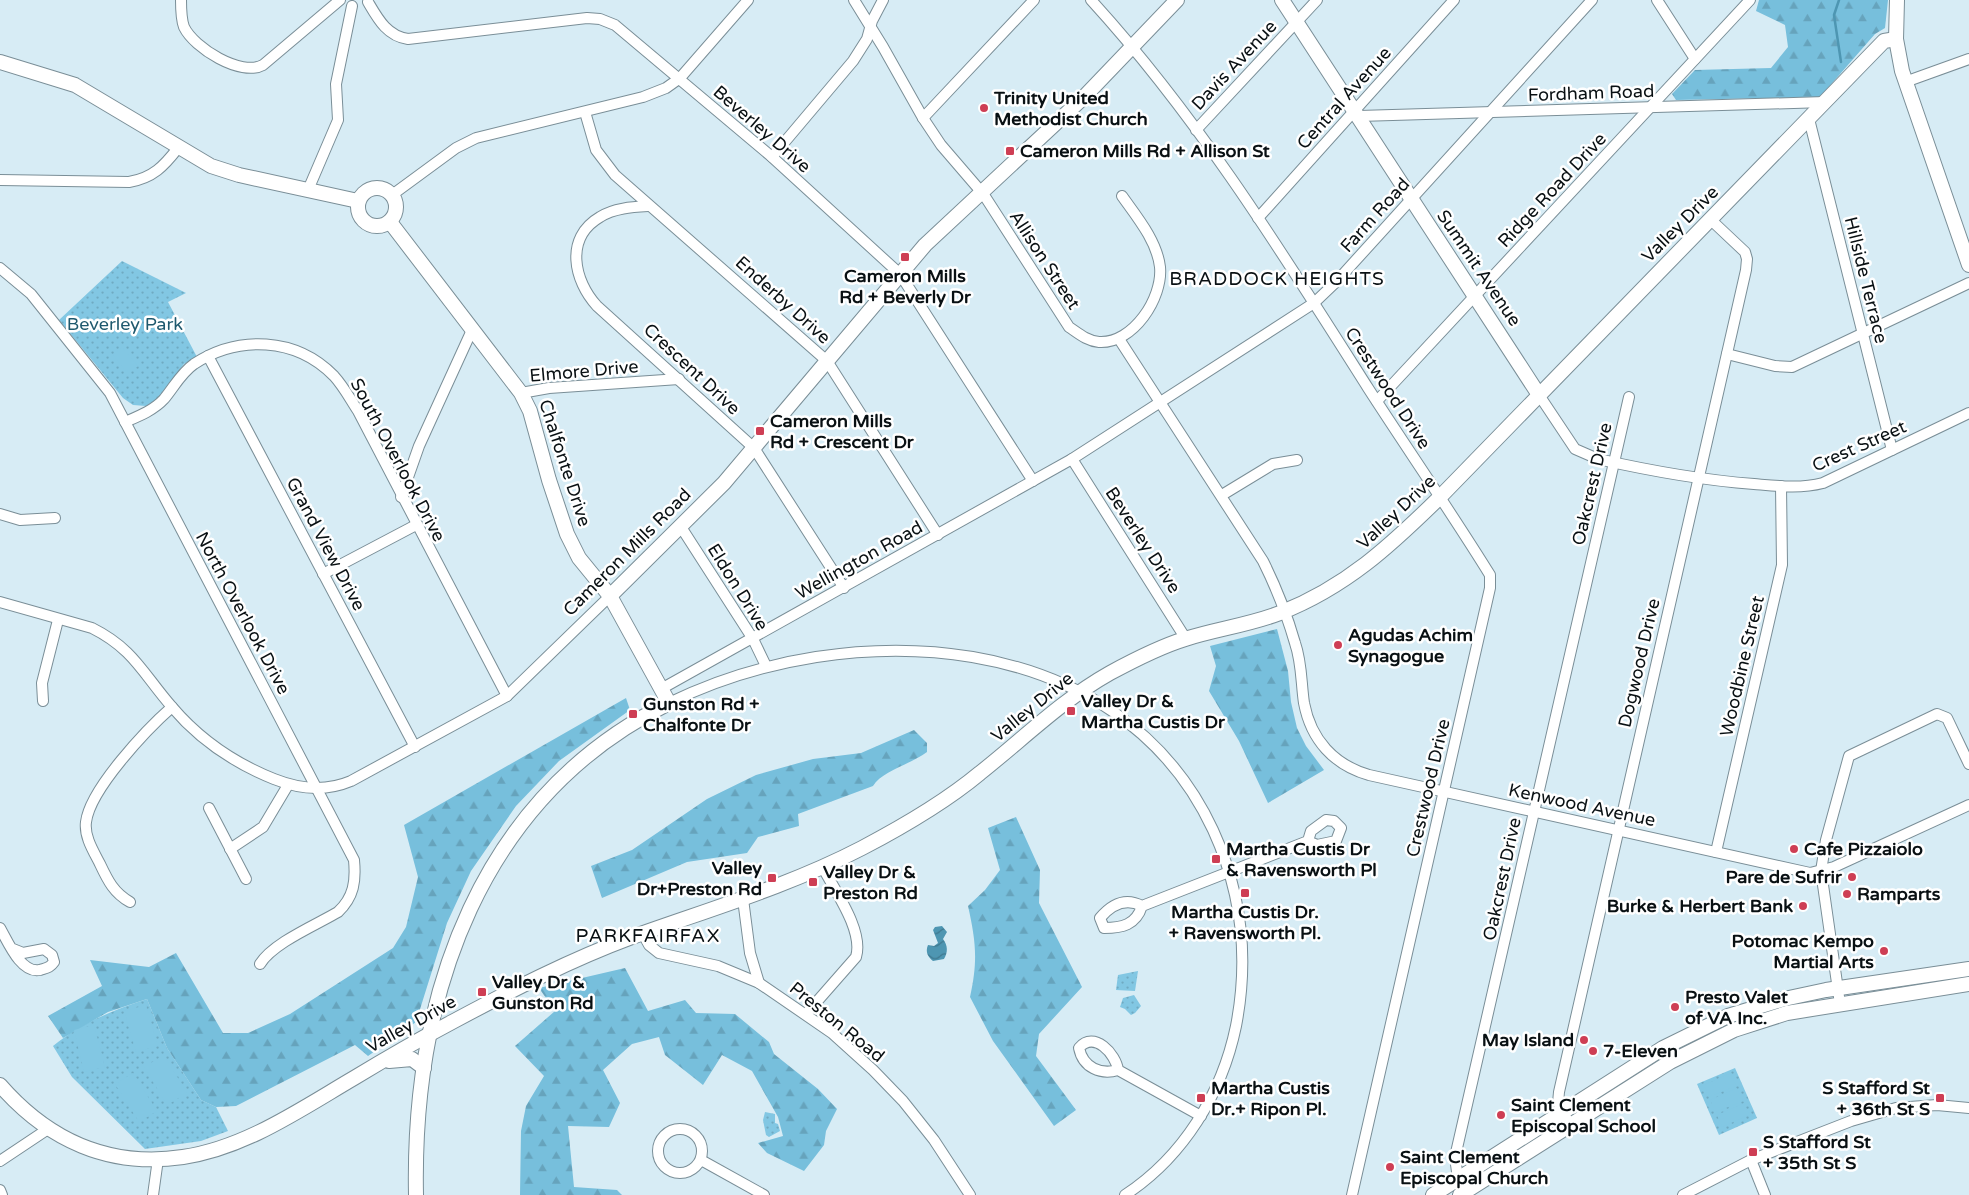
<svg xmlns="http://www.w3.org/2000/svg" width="1969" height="1195" font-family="'Varela Round',sans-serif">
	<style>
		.green { fill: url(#green-dots) }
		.forest { fill: url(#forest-firs) }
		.pitch { fill: #82c7e3 }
		.water { fill: url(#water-waves) }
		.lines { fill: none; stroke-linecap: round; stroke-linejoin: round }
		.stream { stroke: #4e96b2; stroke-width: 2.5 }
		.street-casing { stroke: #7a8e97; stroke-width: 12 }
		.secondary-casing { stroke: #7a8e97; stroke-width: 16 }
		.street { stroke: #fff; stroke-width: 10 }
		.secondary { stroke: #fff; stroke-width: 14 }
		.poi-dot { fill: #ce3e54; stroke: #fff; stroke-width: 2 }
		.labels { text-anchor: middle; stroke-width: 5; stroke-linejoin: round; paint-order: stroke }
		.street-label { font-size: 18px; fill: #091013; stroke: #fff }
		.poi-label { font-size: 18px; font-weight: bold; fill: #091013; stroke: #fff; text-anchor: start }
		.park-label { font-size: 18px; fill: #1f596e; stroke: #fff }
		.neighbourhood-label { font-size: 19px; letter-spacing: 1px; fill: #091013; stroke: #fff }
	</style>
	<defs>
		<pattern id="green-dots" width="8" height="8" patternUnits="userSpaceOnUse" patternTransform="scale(1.25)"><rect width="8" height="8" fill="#82c7e3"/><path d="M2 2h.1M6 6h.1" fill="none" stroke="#6faac2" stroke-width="1.8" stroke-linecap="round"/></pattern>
		<pattern id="forest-firs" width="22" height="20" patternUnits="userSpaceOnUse" patternTransform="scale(1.25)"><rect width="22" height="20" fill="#77bfdc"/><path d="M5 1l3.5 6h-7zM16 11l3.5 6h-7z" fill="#66a3bc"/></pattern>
		<pattern id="water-waves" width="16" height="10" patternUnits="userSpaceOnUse" patternTransform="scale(1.25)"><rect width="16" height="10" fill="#4e96b2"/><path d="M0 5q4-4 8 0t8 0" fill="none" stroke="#3f7990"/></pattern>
	</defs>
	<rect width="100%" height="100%" fill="#d7ecf5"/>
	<!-- green -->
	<g class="green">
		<path d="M122 261 186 293 168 302 197 357 184 364 157 399 146 406 133 405 123 398 59 320Z"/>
		<path d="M1138 971 1135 991 1116 990 1118 975Z"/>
		<path d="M1134 995 1141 1006 1135 1013 1131 1015 1125 1009 1120 1007 1123 998Z"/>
		<path d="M147 999 167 1048 201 1100 216 1107 228 1131 201 1141 145 1149 72 1077 53 1046C81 1023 113 1010 147 999Z"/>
		<path d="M1735 1068 1757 1118 1719 1135 1697 1084Z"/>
		<path d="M765 1112 775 1114V1123L778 1124 780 1131 769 1137 766 1135 763 1120Z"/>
	</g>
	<!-- forest -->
	<g class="forest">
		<path d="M1759 0H1888L1885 28 1875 34 1820 97 1676 100 1672 94 1695 70 1771 68 1788 47 1785 25 1756 11Z"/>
		<path d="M1277 629 1288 671 1291 702 1297 728 1306 746 1324 770 1268 803 1239 741 1209 691 1216 666 1210 646Z"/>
		<path d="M626 698 630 710 559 761 516 806 471 871 447 923 416 1022 368 1056 355 1045 236 1106 216 1107 201 1100 167 1048 147 999 108 1012 63 1038 48 1016 102 986 90 960 149 967 176 953 223 1033H248L290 1014 393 948 406 927 418 877 404 825Z"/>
		<path d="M914 730 927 743V752C911 764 882 771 873 786L798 814 799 826 758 837 747 853 687 862 602 898 591 866 632 850 707 799 756 775 813 759 861 753Z"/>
		<path d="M1016 817 1040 870 1039 903 1082 987 1039 1034 1036 1056 1076 1110 1054 1126 993 1041 970 997C978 961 976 942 968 906L985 890 1000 870 988 828Z"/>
		<path d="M625 968 648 1011 685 1000 696 1013 735 1014 769 1042 774 1054 818 1089 837 1109 826 1131 824 1145 804 1171 767 1153 758 1143 783 1136 778 1117 752 1071 722 1055 703 1085 665 1055 659 1037 632 1044 603 1070 620 1103 609 1127 568 1126 574 1187 617 1190 622 1195H520L521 1131 526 1106 544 1076 515 1046 555 1011 539 988Z"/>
	</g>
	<!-- pitch -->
	<g class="pitch">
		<path d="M122 347 138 366 130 372 125 370 113 355Z"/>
		<path d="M146 1005 158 1046 136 1052 124 1011Z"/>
		<path d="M94 1025 105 1067 84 1072 74 1030Z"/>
		<path d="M164 1055 187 1093 167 1105 144 1067Z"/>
		<path d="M133 1073 157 1111 139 1122 115 1084Z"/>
		<path d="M1731 1073 1736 1086 1709 1097 1704 1085Z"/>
		<path d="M1737 1088 1743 1101 1716 1112 1710 1100Z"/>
		<path d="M1744 1103 1749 1115 1722 1127 1717 1115Z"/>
	</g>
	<!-- water -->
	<path class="water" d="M942 926 947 932 943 939C948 946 948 952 944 959L933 961C928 957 925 952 928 945L934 946 938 943 933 930 935 927Z"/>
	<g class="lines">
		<!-- stream -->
		<path class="stream" d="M1839 0 1834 15 1841 62"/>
		<!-- street casing -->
		<g class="street-casing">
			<g id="street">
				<path d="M181 0C181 9 181 19 184 27 194 48 241 77 263 65L340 0"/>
				<path d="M854 0 883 47 923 118 941 145 984 195 1069 327C1078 333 1087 341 1099 342 1133 344 1163 298 1160 267 1157 241 1137 217 1122 196"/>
				<path d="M1091 0C1198 117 1283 254 1368 388 1408 450 1451 512 1490 575V588L1352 1195"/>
				<path d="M1657 0 1695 59"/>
				<path d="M368 2C378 19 387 36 408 39L587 18 600 19 615 25 772 157 900 274 1033 481"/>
				<path d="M1905 82 1969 59"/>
				<path d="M585 112 596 150 615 175 827 361 938 535"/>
				<path d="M1359 116 1825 102"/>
				<path d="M923 118 1034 0"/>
				<path d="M1809 119 1892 450"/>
				<path d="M1196 130 1317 0"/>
				<path d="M772 157 853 61 867 39 872 21 883 0"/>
				<path d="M0 180 129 182C153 178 164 166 178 148"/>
				<path d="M308 190 338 120 336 84 352 6"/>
				<path d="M392 195 456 148 476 138 643 97 666 88 680 78 748 0"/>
				<path d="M649 206C633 207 614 208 600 217 564 238 574 281 597 306L754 448 844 588"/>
				<path d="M1258 218 1454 0"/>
				<path d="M0 268 31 294 110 393 354 860C356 881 354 897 338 912 316 925 273 943 260 964"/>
				<path d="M1119 339 1263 561C1276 587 1287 615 1295 643 1302 663 1301 683 1304 703 1311 740 1334 765 1369 775L1810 873 1834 867 1969 805"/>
				<path d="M1727 354 1775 366 1792 367 1969 283"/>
				<path d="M208 356 415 747"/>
				<path d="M521 393 549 388 679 379"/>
				<path d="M1539 395 1575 449 1598 459C1651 471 1700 480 1754 484 1777 486 1800 489 1823 483L1969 413"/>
				<path d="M1377 401 1750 0"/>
				<path d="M125 422C139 416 154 410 164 399 174 387 181 373 194 364 238 335 296 337 334 376 344 387 350 399 358 411L507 696"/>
				<path d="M1072 459 1186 639"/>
				<path d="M1222 495 1273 464 1297 460"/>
				<path d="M401 497 419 446 472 330"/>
				<path d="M0 514 20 520 55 518"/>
				<path d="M681 527 753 639 766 666"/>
				<path d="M323 574 416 525"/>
				<path d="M0 602 92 628C134 649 143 674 172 707 200 740 234 763 274 779 299 789 325 792 351 781L507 696 610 596"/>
				<path d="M661 689 1072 459 1314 303 1336 282 1592 0"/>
				<path d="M43 701 42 683 58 620"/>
				<path d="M669 703C848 615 1118 626 1213 830 1242 893 1249 959 1236 1026 1222 1094 1183 1157 1125 1195"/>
				<path d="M209 808 246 879"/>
				<path d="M230 849 263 827 288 785"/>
				<path d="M1716 852 1782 565 1781 486"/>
				<path d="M743 899 750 953 759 983"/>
				<path d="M130 902C114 893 108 881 100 864 94 852 84 837 86 822 90 789 147 729 172 707"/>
				<path d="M1142 906C1136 925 1122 928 1104 928L1100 918C1111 905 1125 897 1142 906L1308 841 1317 845 1336 841 1341 828 1334 821 1326 820 1311 831 1308 841"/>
				<path d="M0 928C8 942 21 974 40 970 46 968 50 968 54 962L52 955 44 949 23 953 13 949"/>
				<path d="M643 934 649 945 659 953 718 966 759 983 832 1033 873 1070 903 1101 934 1140 970 1195"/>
				<path d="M1840 1004 1821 871 1826 840 1849 756 1937 714 1947 718 1969 764"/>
				<path d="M806 1014 856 957C864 931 835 891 823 868"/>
				<path d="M1118 1070C1101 1075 1083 1068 1079 1048 1094 1030 1116 1054 1118 1070L1201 1116"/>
				<path d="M1570 1125 1558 1103 1559 1092 1746 270 1747 259 1745 252 1711 220"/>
				<circle cx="680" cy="1151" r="22"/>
				<path d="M701 1160 764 1195"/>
				<path d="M1751 1160 1765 1195"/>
				<path d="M0 1161 48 1129"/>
				<path d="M0 1190 2 1195"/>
				<path d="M1466 1191 1458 1179 1455 1157 1629 397"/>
				<path d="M153 1195 158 1159"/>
				<path d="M1683 1195 1751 1160 1851 1121 1896 1108 1937 1105 1969 1108"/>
			</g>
		</g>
		<!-- secondary casing -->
		<g class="secondary-casing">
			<g id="secondary">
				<path d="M1282 0 1539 395"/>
				<path d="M1897 0 1896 39 1902 71 1969 265"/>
				<path d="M0 62 75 85 211 166 239 175 358 201"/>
				<circle cx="377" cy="207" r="19"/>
				<path d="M390 222 521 393 530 411 549 480 567 534 579 558 610 596 669 703C480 797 412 994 416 1195"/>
				<path d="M610 596 724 483 925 245 1084 97 1177 0"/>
				<path d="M389 1061 412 1059 424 1068"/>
				<path d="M0 1085C48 1140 109 1168 183 1157 245 1148 301 1109 354 1078 387 1058 420 1039 454 1021 512 990 570 960 632 937 710 909 789 886 862 848 904 826 944 803 980 773 1023 739 1062 700 1110 673 1134 660 1159 647 1185 639 1216 629 1249 625 1280 613 1346 587 1390 546 1439 498L1884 41 1896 39"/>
				<path d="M1433 1195 1663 1048 1728 1016 1784 999 1826 990 1969 969"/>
				<path d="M1460 1195 1670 1062 1734 1030 1787 1013 1969 984"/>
			</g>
		</g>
		<!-- street -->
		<use href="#street" class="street"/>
		<!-- secondary -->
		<use href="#secondary" class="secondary"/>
	</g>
	<!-- markers -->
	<g class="poi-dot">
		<circle cx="984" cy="108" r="5"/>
		<rect x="1005" y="146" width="10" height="10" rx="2.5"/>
		<rect x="900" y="252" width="10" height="10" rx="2.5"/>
		<rect x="755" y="426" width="10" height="10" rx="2.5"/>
		<circle cx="1338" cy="645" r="5"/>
		<rect x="1066" y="706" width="10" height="10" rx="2.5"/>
		<rect x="628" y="709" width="10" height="10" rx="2.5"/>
		<circle cx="1794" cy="849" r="5"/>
		<rect x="1211" y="854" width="10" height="10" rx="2.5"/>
		<circle cx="1852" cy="877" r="5"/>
		<rect x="767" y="873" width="10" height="10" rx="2.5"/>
		<rect x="808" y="877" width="10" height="10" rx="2.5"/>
		<rect x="1240" y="888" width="10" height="10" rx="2.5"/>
		<circle cx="1847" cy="894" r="5"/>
		<circle cx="1803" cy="906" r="5"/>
		<circle cx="1884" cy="951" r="5"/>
		<rect x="477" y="987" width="10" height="10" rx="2.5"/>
		<circle cx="1675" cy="1007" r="5"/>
		<circle cx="1584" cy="1040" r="5"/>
		<circle cx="1593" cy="1051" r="5"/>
		<rect x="1196" y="1093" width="10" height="10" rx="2.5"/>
		<rect x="1935" y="1093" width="10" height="10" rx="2.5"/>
		<circle cx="1501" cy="1115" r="5"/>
		<rect x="1748" y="1147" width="10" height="10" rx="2.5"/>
		<circle cx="1390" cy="1167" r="5"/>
	</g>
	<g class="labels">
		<!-- street labels -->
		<g class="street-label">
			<text transform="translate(1234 65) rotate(-47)" y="6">Davis Avenue</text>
			<text transform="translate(1591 93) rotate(-2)" y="6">Fordham Road</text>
			<text transform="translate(1344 98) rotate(-48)" y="6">Central Avenue</text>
			<text transform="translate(762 129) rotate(41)" y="6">Beverley Drive</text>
			<text transform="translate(1552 190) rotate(-47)" y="6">Ridge Road Drive</text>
			<text transform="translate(1375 215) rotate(-48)" y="6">Farm Road</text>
			<text transform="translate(1680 224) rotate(-45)" y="6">Valley Drive</text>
			<text transform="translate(1045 260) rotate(57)" y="6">Allison Street</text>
			<text transform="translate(1479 268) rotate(56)" y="6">Summit Avenue</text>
			<text transform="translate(1866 280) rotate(76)" y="6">Hillside Terrace</text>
			<text transform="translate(783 300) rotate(42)" y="6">Enderby Drive</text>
			<text transform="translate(692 369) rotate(43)" y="6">Crescent Drive</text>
			<text transform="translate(584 371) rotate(-5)" y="6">Elmore Drive</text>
			<text transform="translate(1388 388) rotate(57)" y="6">Crestwood Drive</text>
			<text transform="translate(1859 446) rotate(-24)" y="6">Crest Street</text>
			<text transform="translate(398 460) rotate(62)" y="6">South Overlook Drive</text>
			<text transform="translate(565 463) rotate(72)" y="6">Chalfonte Drive</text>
			<text transform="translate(1592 484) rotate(-77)" y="6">Oakcrest Drive</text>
			<text transform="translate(1396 512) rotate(-43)" y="6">Valley Drive</text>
			<text transform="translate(1143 540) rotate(57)" y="6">Beverley Drive</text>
			<text transform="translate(326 544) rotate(62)" y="6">Grand View Drive</text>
			<text transform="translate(627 552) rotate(-45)" y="6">Cameron Mills Road</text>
			<text transform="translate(859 560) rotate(-29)" y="6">Wellington Road</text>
			<text transform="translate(738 587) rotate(58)" y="6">Eldon Drive</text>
			<text transform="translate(243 613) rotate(62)" y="6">North Overlook Drive</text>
			<text transform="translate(1639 663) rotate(-77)" y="6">Dogwood Drive</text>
			<text transform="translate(1742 666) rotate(-77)" y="6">Woodbine Street</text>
			<text transform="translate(1032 707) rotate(-39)" y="6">Valley Drive</text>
			<text transform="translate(1428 788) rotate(-77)" y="6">Crestwood Drive</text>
			<text transform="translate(1582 805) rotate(12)" y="6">Kenwood Avenue</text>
			<text transform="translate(1502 879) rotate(-78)" y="6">Oakcrest Drive</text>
			<text transform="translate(837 1022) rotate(39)" y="6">Preston Road</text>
			<text transform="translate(411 1024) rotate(-29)" y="6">Valley Drive</text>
		</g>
		<!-- poi labels -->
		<g class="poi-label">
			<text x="994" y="104">Trinity United<tspan x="994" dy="21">Methodist Church</tspan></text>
			<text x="1020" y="157">Cameron Mills Rd + Allison St</text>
			<text x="905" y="282" text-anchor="middle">Cameron Mills<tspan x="905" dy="21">Rd + Beverly Dr</tspan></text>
			<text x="770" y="427">Cameron Mills<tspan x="770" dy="21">Rd + Crescent Dr</tspan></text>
			<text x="1348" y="641">Agudas Achim<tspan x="1348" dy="21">Synagogue</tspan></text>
			<text x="1081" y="707">Valley Dr &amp;<tspan x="1081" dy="21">Martha Custis Dr</tspan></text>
			<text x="643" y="710">Gunston Rd +<tspan x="643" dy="21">Chalfonte Dr</tspan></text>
			<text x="1226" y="855">Martha Custis Dr<tspan x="1226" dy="21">&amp; Ravensworth Pl</tspan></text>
			<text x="1804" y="855">Cafe Pizzaiolo</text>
			<text x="762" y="874" text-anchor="end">Valley<tspan x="762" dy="21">Dr+Preston Rd</tspan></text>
			<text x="823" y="878">Valley Dr &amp;<tspan x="823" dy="21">Preston Rd</tspan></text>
			<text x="1842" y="883" text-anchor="end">Pare de Sufrir</text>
			<text x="1857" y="900">Ramparts</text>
			<text x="1793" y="912" text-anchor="end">Burke &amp; Herbert Bank</text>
			<text x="1245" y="918" text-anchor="middle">Martha Custis Dr.<tspan x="1245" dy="21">+ Ravensworth Pl.</tspan></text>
			<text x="1874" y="947" text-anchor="end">Potomac Kempo<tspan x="1874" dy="21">Martial Arts</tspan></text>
			<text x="492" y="988">Valley Dr &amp;<tspan x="492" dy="21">Gunston Rd</tspan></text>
			<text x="1685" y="1003">Presto Valet<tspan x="1685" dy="21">of VA Inc.</tspan></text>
			<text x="1574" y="1046" text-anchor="end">May Island</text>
			<text x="1603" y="1057">7-Eleven</text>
			<text x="1211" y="1094">Martha Custis<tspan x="1211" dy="21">Dr.+ Ripon Pl.</tspan></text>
			<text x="1930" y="1094" text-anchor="end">S Stafford St<tspan x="1930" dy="21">+ 36th St S</tspan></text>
			<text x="1511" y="1111">Saint Clement<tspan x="1511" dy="21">Episcopal School</tspan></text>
			<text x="1763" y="1148">S Stafford St<tspan x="1763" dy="21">+ 35th St S</tspan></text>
			<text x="1400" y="1163">Saint Clement<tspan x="1400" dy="21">Episcopal Church</tspan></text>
		</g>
		<!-- park labels -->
		<g class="park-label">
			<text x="125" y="330">Beverley Park</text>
		</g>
		<!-- neighbourhood labels -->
		<g class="neighbourhood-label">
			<text x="1277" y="285">BRADDOCK HEIGHTS</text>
			<text x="648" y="942">PARKFAIRFAX</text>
		</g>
	</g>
</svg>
